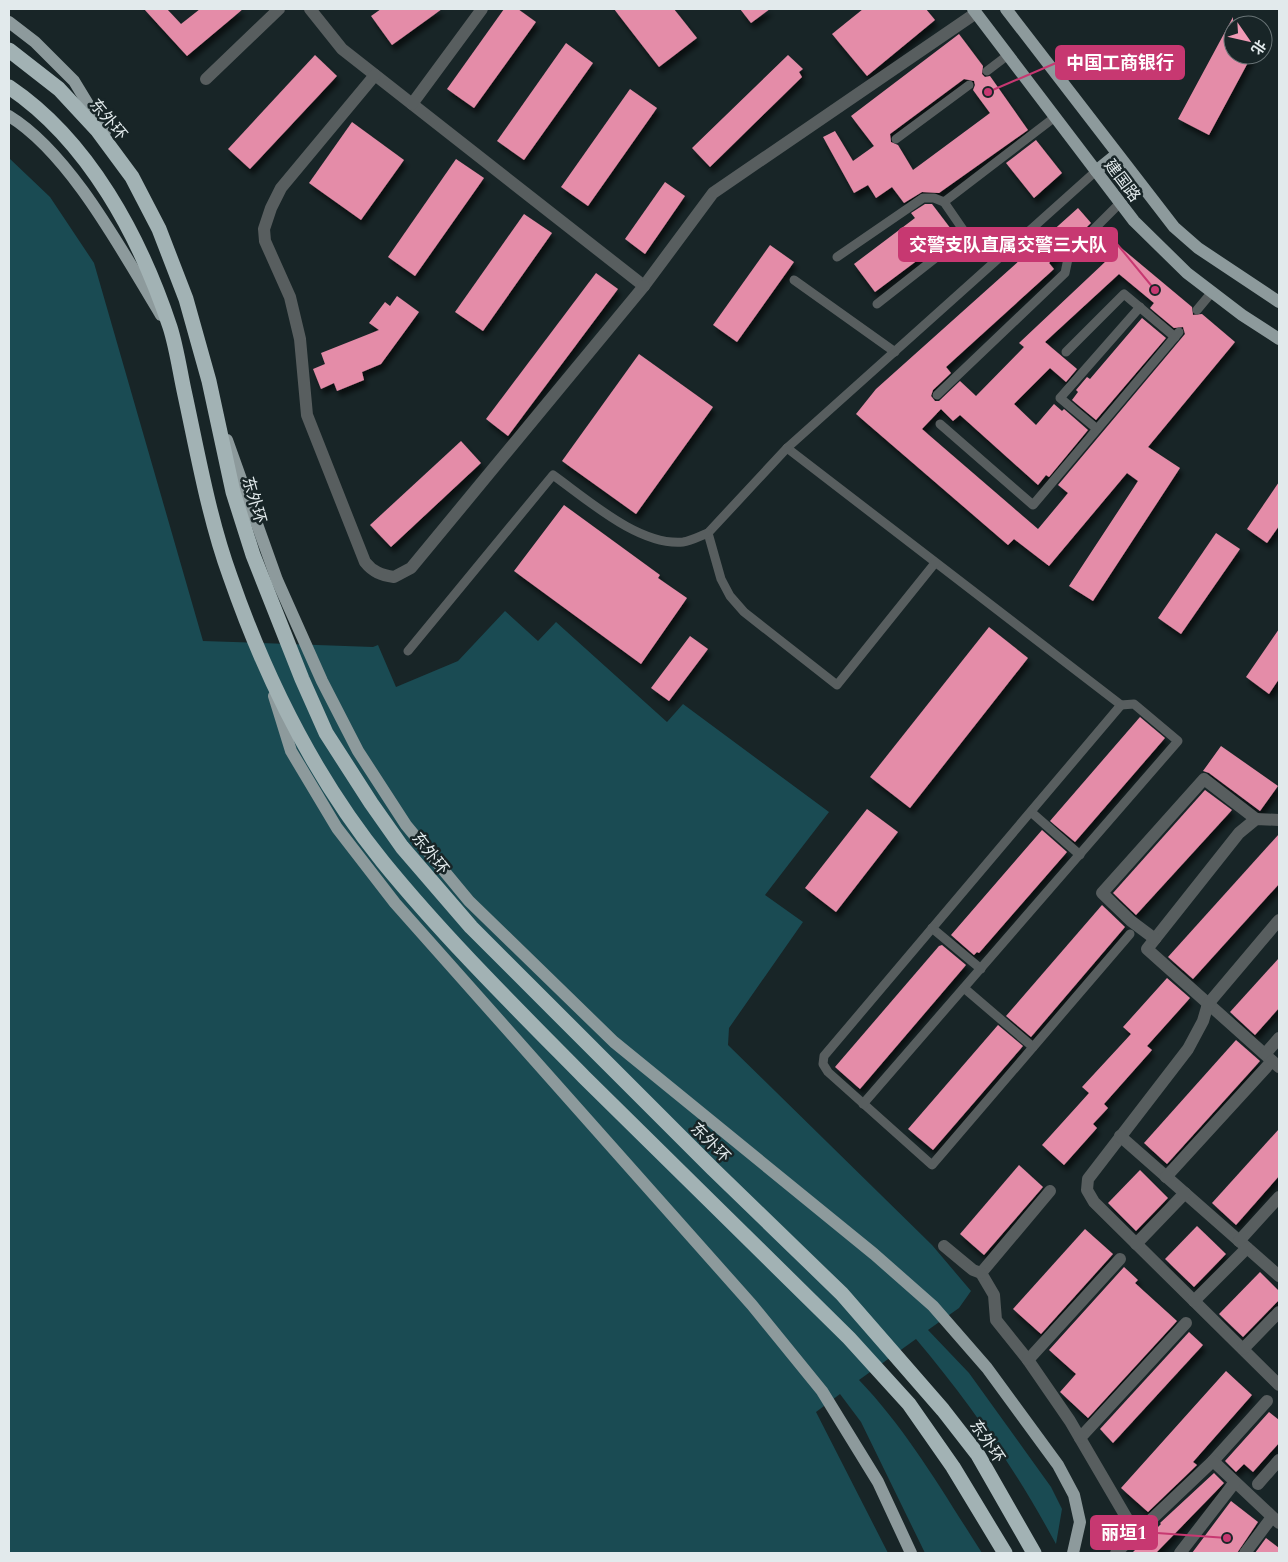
<svg xmlns="http://www.w3.org/2000/svg" width="1288" height="1562" font-family="Spectral,'Noto Sans SC',serif">
	<style>
		.green { fill: #1a4b53 }
		.building { fill: #e48ca8; fill-rule: evenodd; filter: url(#shadow) }
		.lines { fill: none; stroke-linecap: round; stroke-linejoin: round }
		.lane { stroke: #585e5f; stroke-width: 9 }
		.street { stroke: #585e5f; stroke-width: 12 }
		.primary { stroke: #8d9a9c; stroke-width: 12 }
		.highway { stroke: #a2b2b4; stroke-width: 15 }
		.labels { text-anchor: middle; stroke-width: 5; stroke-linejoin: round; paint-order: stroke }
		.street-label { font-size: 16px; fill: #e2eaec; stroke: #182527 }
		.leader { fill: none; stroke: #c73871; stroke-width: 2 }
		.callout-dot { fill: #c73871; stroke: #182527; stroke-width: 2 }
		.callout { fill: #c73871; stroke: #c73871; stroke-width: 2 }
		.callout-label { font-size: 18px; text-anchor: middle; font-weight: bold; fill: #fff }
	</style>
	<defs>
		<filter id="shadow"><feDropShadow dx="3" dy="5.5" stdDeviation="2.5" flood-color="#0009"/></filter>
	</defs>
	<rect width="100%" height="100%" fill="#182527"/>
	<!-- green -->
	<path class="green" d="M9 158 50 197 94 263 203 641 373 647 378 645 396 687 458 661 505 611 538 641 556 622 667 722 683 704 829 812 765 895 803 922 729 1028 728 1045 932 1245 971 1291 959 1308 928 1330 969 1373 1051 1487 1062 1509 1056 1544C1015 1469 971 1404 916 1339L859 1380C908 1431 944 1494 982 1553H925L861 1422 840 1394 816 1412 888 1553H9Z"/>
	<!-- building -->
	<g class="building">
		<path d="M144 9H167L181 24 200 9H243L187 56Z"/>
		<path d="M381 9H442L392 45 371 16Z"/>
		<path d="M504 9H518L536 22 474 108 447 89Z"/>
		<path d="M614 9H674L697 38 659 67Z"/>
		<path d="M740 9H770L751 23Z"/>
		<path d="M863 9H926L935 20 867 76 832 34Z"/>
		<path d="M1233 17V55H1252L1209 135 1178 119Z"/>
		<path d="M959 34 983 66 982 74 985 77 990 76 1028 130 939 193 922 192 904 203 892 187 876 198 868 185 854 193 823 137 835 131 853 161 874 146 851 116ZM964 79 974 81 975 85 973 90 990 113 913 170 898 145 891 142 890 134Z"/>
		<path d="M566 43 593 63 524 160 497 141Z"/>
		<path d="M315 55 337 76 250 169 228 149Z"/>
		<path d="M788 55 803 69 799 72 802 77 710 167 692 148Z"/>
		<path d="M630 89 657 108 588 206 561 187Z"/>
		<path d="M352 122 404 160 361 220 309 183Z"/>
		<path d="M1036 140 1062 173 1034 198 1006 163Z"/>
		<path d="M456 159 484 178 415 276 388 257Z"/>
		<path d="M665 182 685 196 645 254 625 239Z"/>
		<path d="M925 204H932L954 233 875 292 854 264 915 218 911 213Z"/>
		<path d="M1078 208 1091 223 1049 263 1054 269 946 367 951 373 933 390 931 396 935 401H939L960 381 976 396 1024 347 1019 343 1105 262 1085 246 1101 231 1192 307 1193 315 1202 314 1235 342 1148 447 1180 468 1093 601 1069 586 1138 481 1127 473 1049 566 1014 539 1008 545 856 414 876 389ZM1119 274 1154 303 1150 308 1174 328 1183 327 1185 334 1058 485 1068 493 1038 529 922 429 941 409 953 421 960 415 1038 485 1046 475 1049 477 1088 430 1064 409 1062 411 1054 404 1036 425 1014 404 1050 368 1066 382 1077 369 1045 342Z"/>
		<path d="M524 214 552 233 483 331 455 312Z"/>
		<path d="M770 245 794 262 737 342 713 325Z"/>
		<path d="M596 273 618 289 508 436 486 419Z"/>
		<path d="M397 296 419 312 381 364 362 372 364 380 337 391 334 383 321 389 313 369 325 364 321 353 379 330 369 323 385 302 390 306Z"/>
		<path d="M1142 318 1166 338 1096 420 1072 400 1078 392 1076 390 1087 377 1090 379Z"/>
		<path d="M639 354 713 407 636 514 562 461Z"/>
		<path d="M461 441 481 463 391 547 370 525Z"/>
		<path d="M1279 482V526L1267 543 1247 529Z"/>
		<path d="M564 505 660 575 658 578 687 598 641 664 514 571Z"/>
		<path d="M1216 533 1240 549 1181 634 1158 618Z"/>
		<path d="M989 627 1028 658 910 808 870 777Z"/>
		<path d="M1279 629V679L1269 694 1246 677Z"/>
		<path d="M690 636 708 649 669 701 651 688Z"/>
		<path d="M1140 717 1165 738 1075 842 1050 821Z"/>
		<path d="M1221 746 1278 786 1260 811 1209 773 1203 771Z"/>
		<path d="M1205 790 1232 810 1136 915 1113 893Z"/>
		<path d="M867 809 898 832 836 912 805 888Z"/>
		<path d="M1042 830 1067 852 979 953 977 952 974 955 951 935Z"/>
		<path d="M1279 834V884L1193 979 1168 957Z"/>
		<path d="M1102 905 1125 927 1031 1037 1006 1016Z"/>
		<path d="M942 945 966 965 860 1089 835 1067 939 946Z"/>
		<path d="M1279 958V1008L1255 1035 1230 1012Z"/>
		<path d="M1167 978 1190 998 1147 1046 1152 1050 1104 1104 1108 1108 1093 1124 1097 1128 1064 1165 1042 1145 1089 1093 1082 1087 1131 1034 1123 1027Z"/>
		<path d="M998 1025 1023 1046 933 1150 908 1129Z"/>
		<path d="M1236 1040 1260 1061 1167 1164 1144 1143Z"/>
		<path d="M1279 1129V1176L1236 1225 1212 1203Z"/>
		<path d="M1019 1165 1043 1187 984 1255 960 1234Z"/>
		<path d="M1140 1170 1168 1198 1136 1231 1108 1203Z"/>
		<path d="M1197 1226 1226 1254 1194 1287 1165 1259Z"/>
		<path d="M1085 1229 1113 1254 1041 1334 1013 1309Z"/>
		<path d="M1124 1267 1138 1280 1135 1283 1177 1321 1088 1418 1060 1392 1076 1374 1049 1350Z"/>
		<path d="M1260 1272 1279 1291V1300L1243 1337 1219 1314Z"/>
		<path d="M1189 1332 1203 1345 1113 1443 1100 1429Z"/>
		<path d="M1226 1371 1252 1395 1193 1462 1197 1465 1148 1512 1121 1488Z"/>
		<path d="M1269 1412 1279 1420V1443L1253 1472 1244 1464 1236 1472 1225 1461Z"/>
		<path d="M1214 1473 1224 1483 1156 1553H1132L1161 1524 1160 1523Z"/>
		<path d="M1231 1501 1258 1522 1237 1553H1192Z"/>
		<path d="M1266 1538 1279 1548V1553H1255Z"/>
	</g>
	<g class="lines">
		<!-- lane -->
		<g class="lane">
			<path d="M987 71 1008 55"/>
			<path d="M896 139 969 85"/>
			<path d="M837 257 923 198H934L944 202 1055 117"/>
			<path d="M794 280 895 352"/>
			<path d="M877 304 966 234 944 202"/>
			<path d="M1197 310 1212 292"/>
			<path d="M1066 352 1124 294 1175 337"/>
			<path d="M937 395 1065 273 1069 254 1120 203"/>
			<path d="M940 424 1033 505 1179 332"/>
			<path d="M1097 429 1060 398 1140 307"/>
			<path d="M787 448 1121 705 824 1056 823 1064 828 1072 932 1165 1130 934"/>
			<path d="M935 563 837 685 744 612 730 596 721 579 708 533 787 448 1096 171"/>
			<path d="M408 651 553 475C588 500 639 546 683 542 691 541 700 536 708 533"/>
			<path d="M1031 812 1080 855"/>
			<path d="M932 928 981 969"/>
			<path d="M964 988 1033 1047"/>
			<path d="M863 1104 1178 741 1134 704 1121 705"/>
		</g>
		<!-- street -->
		<g class="street">
			<path d="M310 9 342 49 644 286 713 193 976 13"/>
			<path d="M375 75 281 188 271 208 264 229 265 241 290 297 300 339 307 415 365 562C373 572 381 575 394 577L411 568 644 286"/>
			<path d="M206 79 279 9"/>
			<path d="M412 104 482 9"/>
			<path d="M1279 820 1256 819 1239 833 1147 949 1279 1067"/>
			<path d="M1279 920 1208 1004 1203 1021 1188 1049 1088 1179 1087 1190 1094 1202 1279 1385"/>
			<path d="M1155 939 1131 921 1102 893 1204 779 1256 819"/>
			<path d="M1265 1054 1279 1038"/>
			<path d="M1120 1136 1279 1276"/>
			<path d="M1166 1177 1272 1061"/>
			<path d="M1050 1191 981 1273 994 1295 996 1320 1028 1360 1070 1421 1136 1534 1116 1553"/>
			<path d="M1239 1241 1279 1197"/>
			<path d="M1136 1244 1185 1193"/>
			<path d="M944 1246 973 1270 981 1273"/>
			<path d="M1194 1301 1247 1248"/>
			<path d="M1243 1349 1279 1312"/>
			<path d="M1028 1360 1120 1259"/>
			<path d="M1080 1438 1186 1323"/>
			<path d="M1213 1461 1267 1401"/>
			<path d="M1258 1484 1279 1460"/>
			<path d="M1136 1534 1213 1461 1279 1523"/>
			<path d="M1180 1553 1235 1482"/>
			<path d="M1245 1553 1272 1517"/>
		</g>
		<!-- primary -->
		<g class="primary">
			<path d="M973 9 1134 221 1187 273 1242 315 1279 339"/>
			<path d="M1006 9 1174 227 1198 248 1279 302"/>
			<path d="M9 22 35 42 74 81 105 132"/>
			<path d="M9 116C71 154 123 253 161 315"/>
			<path d="M1096 171 1117 154"/>
			<path d="M227 440 277 580 322 681 358 751 406 825 469 901 614 1042 874 1254 933 1306 987 1368 1058 1465 1074 1495 1080 1522 1073 1553"/>
			<path d="M274 696 291 751 337 828 395 903 752 1305 822 1391 878 1482 911 1553"/>
		</g>
		<!-- highway -->
		<g class="highway">
			<path d="M9 50 59 89 98 131 132 177 159 229 186 299 209 381 233 492 253 555 302 679 326 733 371 803 402 847 471 927 713 1169 842 1294 943 1410 978 1455 1034 1553"/>
			<path d="M9 87C89 141 140 237 170 327 177 349 180 373 185 395 198 455 209 518 230 576 265 677 315 778 383 862 445 938 515 1007 584 1077 672 1164 761 1251 849 1338L909 1404 953 1467 1005 1553"/>
		</g>
	</g>
	<g class="labels">
		<!-- street labels -->
		<g class="street-label">
			<text transform="translate(109 119) rotate(50)" y="6">东外环</text>
			<text transform="translate(1123 180) rotate(53)" y="6">建国路</text>
			<text transform="translate(255 500) rotate(74)" y="6">东外环</text>
			<text transform="translate(431 853) rotate(51)" y="6">东外环</text>
			<text transform="translate(711 1142) rotate(45)" y="6">东外环</text>
			<text transform="translate(988 1441) rotate(56)" y="6">东外环</text>
		</g>
	</g>
	<!-- callouts -->
	<path class="leader" d="M988 92L1056 63M1155 290L1117 244M1227 1538L1157 1533"/>
	<g class="callout-dot">
		<circle cx="988" cy="92" r="5"/>
		<circle cx="1155" cy="290" r="5"/>
		<circle cx="1227" cy="1538" r="5"/>
	</g>
	<g class="callout">
		<rect x="1056" y="46" width="128" height="33" rx="5"/>
		<rect x="899" y="228" width="218" height="33" rx="5"/>
		<rect x="1091" y="1516" width="66" height="33" rx="5"/>
	</g>
	<g class="callout-label">
		<text x="1120" y="69">中国工商银行</text>
		<text x="1008" y="251">交警支队直属交警三大队</text>
		<text x="1124" y="1539">丽垣1</text>
	</g>
	<!-- border -->
	<rect width="1288" height="1562" fill="none" stroke="#e2eaec" stroke-width="20"/>
	<!-- north arrow -->
	<g transform="translate(1248 40) rotate(124)"><circle r="24" fill="#182527" stroke="#697476"/>
	<path d="M0-4L9 19L0 12L-9 19Z" fill="#f09ab5"/>
	<text y="-8" font-size="14" font-weight="bold" text-anchor="middle" fill="#e2eaec">北</text>
	</g>
</svg>
